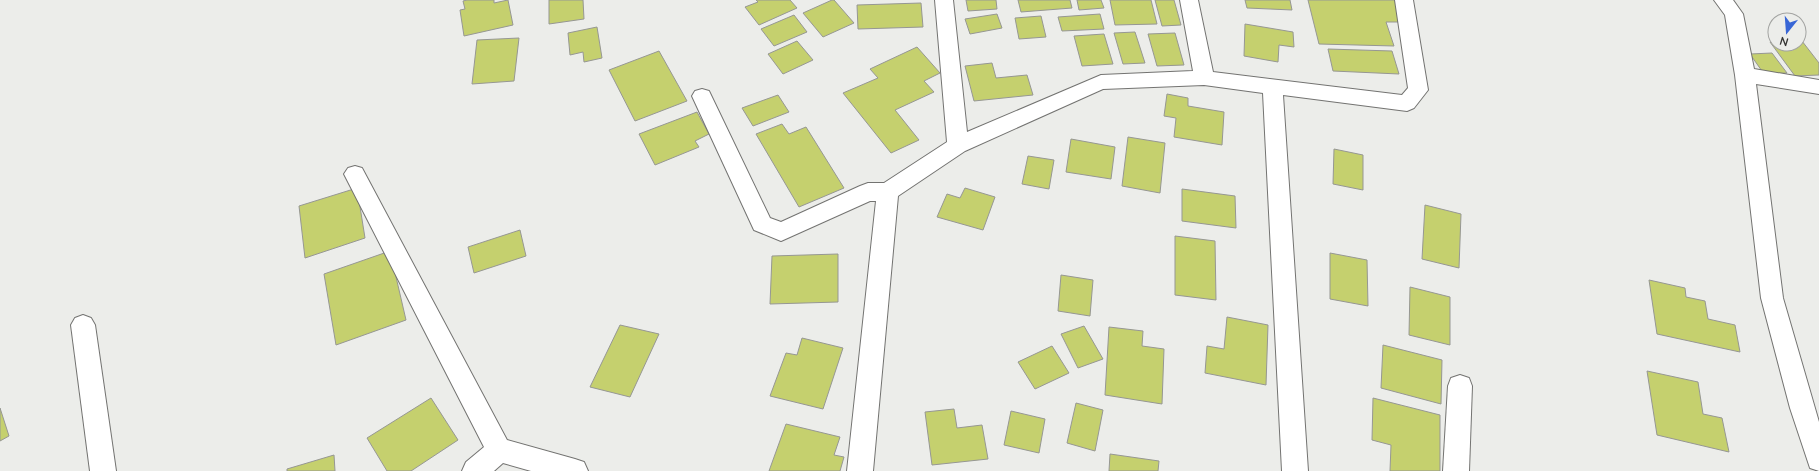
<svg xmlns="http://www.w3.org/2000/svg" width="1819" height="471" font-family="Lato,sans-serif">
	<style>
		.building { fill: #c5d06e; stroke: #969793 }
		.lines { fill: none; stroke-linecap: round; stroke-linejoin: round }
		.minor-casing { stroke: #737371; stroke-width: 2 }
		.minor { fill: #fff; fill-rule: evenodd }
	</style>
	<rect width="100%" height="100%" fill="#ecedea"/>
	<!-- building -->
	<g class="building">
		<path d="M467 0H494V3L508 0 513 25 464 36 460 10 465 9 463 1Z"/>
		<path d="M549 0H583L584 19 549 24Z"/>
		<path d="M756 0H790L797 8 759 25 745 7 758 2Z"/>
		<path d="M832 0H834L854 23 823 37 803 13Z"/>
		<path d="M966 0H996L997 9 968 11Z"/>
		<path d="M1018 0H1070L1072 8 1021 12Z"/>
		<path d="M1077 0H1101L1104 8 1079 10Z"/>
		<path d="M1110 0H1151L1157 24 1115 25Z"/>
		<path d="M1155 0H1174L1181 25 1162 26Z"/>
		<path d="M1245 0H1290L1292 10 1247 8Z"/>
		<path d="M1308 0H1396L1404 22H1386L1394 46 1319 44Z"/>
		<path d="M921 3 923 27 858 29 857 5Z"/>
		<path d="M997 14 1002 28 970 34 965 19Z"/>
		<path d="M1100 14 1104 29 1062 31 1058 17Z"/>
		<path d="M794 15 807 32 774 46 761 29Z"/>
		<path d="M1041 16 1046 37 1019 39 1015 18Z"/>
		<path d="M1245 24 1293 32 1294 47 1279 45 1278 62 1244 56Z"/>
		<path d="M597 27 602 58 584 62 583 52 570 55 568 33Z"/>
		<path d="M1135 32 1145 63 1123 64 1114 33Z"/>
		<path d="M1175 33 1184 65 1157 66 1148 34Z"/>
		<path d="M1104 34 1113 64 1082 66 1074 36Z"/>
		<path d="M519 38 514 81 472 84 477 40Z"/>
		<path d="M797 41 813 60 783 74 768 54Z"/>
		<path d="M1799 41H1802L1819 63V75L1795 76 1770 42H1775V44H1799Z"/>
		<path d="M917 47 940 73 924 81 934 92 895 110 919 140 891 153 843 93 878 78 870 69Z"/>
		<path d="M1328 49 1392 51 1399 74 1333 71Z"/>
		<path d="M659 51 687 101 635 121 609 70Z"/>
		<path d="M1772 53 1787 73 1764 74 1750 54Z"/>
		<path d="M992 63 996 78 1027 75 1033 95 974 101 965 66Z"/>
		<path d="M1167 94 1188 98V106L1224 112 1222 145 1174 137 1176 118 1164 116Z"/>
		<path d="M778 95 789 112 753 126 742 108Z"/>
		<path d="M697 112 709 134 695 141 699 147 655 165 639 134Z"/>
		<path d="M782 124 789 134 806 127 844 188 799 207 756 134Z"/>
		<path d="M1128 137 1165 143 1160 193 1122 186Z"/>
		<path d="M1071 139 1115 147 1111 179 1066 172Z"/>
		<path d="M1334 149 1363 155V190L1333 184Z"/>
		<path d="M1028 156 1054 160 1049 189 1022 184Z"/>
		<path d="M357 188 365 238 305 258 299 206Z"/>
		<path d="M965 188 995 197 983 230 937 217 947 194 960 198Z"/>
		<path d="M1182 189 1235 196 1236 228 1182 221Z"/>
		<path d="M1425 205 1461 214 1459 268 1422 259Z"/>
		<path d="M520 230 526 256 474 273 468 247Z"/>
		<path d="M1175 236 1215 241 1216 300 1175 295Z"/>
		<path d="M390 251 406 320 336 345 324 274Z"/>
		<path d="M1330 253 1367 260 1368 306 1330 299Z"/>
		<path d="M838 254V302L770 304 772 256Z"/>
		<path d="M1061 275 1093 280 1090 316 1058 311Z"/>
		<path d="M1649 280 1685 288 1686 297 1705 301 1708 319 1735 325 1740 352 1657 334Z"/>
		<path d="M1410 287 1450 297V345L1409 335Z"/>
		<path d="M1227 317 1268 325 1266 385 1205 373 1207 346 1224 349Z"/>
		<path d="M620 325 659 334 630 397 590 387Z"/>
		<path d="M1084 326 1103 359 1078 368 1061 334Z"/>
		<path d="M1109 327 1143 331 1142 346 1164 349 1162 404 1105 395Z"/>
		<path d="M802 338 843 348 823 409 770 396 786 353 797 355Z"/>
		<path d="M1383 345 1442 360 1441 404 1381 388Z"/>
		<path d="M1052 346 1069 373 1035 389 1018 362Z"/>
		<path d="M1647 371 1698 382 1703 414 1722 418 1729 452 1657 435Z"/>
		<path d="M431 398 458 440 411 471H387L367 438Z"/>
		<path d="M1373 398 1440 415V471H1390L1391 445 1372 440Z"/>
		<path d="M1076 403 1103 410 1095 451 1067 443Z"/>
		<path d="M0 408 9 436 0 441Z"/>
		<path d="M954 409 957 428 982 425 988 459 932 465 925 412Z"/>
		<path d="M1011 411 1045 419 1039 453 1004 445Z"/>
		<path d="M786 424 840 437 834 455 844 457 840 471H769Z"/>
		<path d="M1110 454 1159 461 1158 471H1109Z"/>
		<path d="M334 455 335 471H287V469Z"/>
	</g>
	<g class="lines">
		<!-- minor casing -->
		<g class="minor-casing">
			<g id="minor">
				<path d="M935 0H953L967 132 1101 75 1193 71 1180 0H1198L1213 72 1402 95 1408 88 1395 0H1413L1428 90 1414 108 1407 111 1283 95 1308 471H1282L1263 93 1204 85 1103 89 965 151 898 196 873 471H847L876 201H870L781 241 754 230 692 96 695 91 702 89 709 91 770 218 781 222 860 186 868 183H884L947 142Z"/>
				<path d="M1714 0H1733L1743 14 1754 69 1819 80V94L1756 84 1783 298 1819 422V471L1810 468 1790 408 1761 298 1735 75 1725 15Z"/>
				<path d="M355 166 362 168 507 440 575 459 584 462 588 471H531L503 463 494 471H462L466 462 484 447 344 174 348 168Z"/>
				<path d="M83 315 91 318 95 325 116 471H90L71 325 75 318Z"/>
				<path d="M1460 375 1469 378 1472 386 1469 471H1443L1448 386 1451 378Z"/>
			</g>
		</g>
		<!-- minor -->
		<use href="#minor" class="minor"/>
	</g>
	<!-- north arrow -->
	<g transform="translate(1787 32) rotate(197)"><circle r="19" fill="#ecedea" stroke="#a2a3a1"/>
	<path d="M0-3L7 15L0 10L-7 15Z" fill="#3866d6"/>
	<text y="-6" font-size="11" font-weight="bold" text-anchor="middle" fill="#343433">N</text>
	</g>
</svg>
